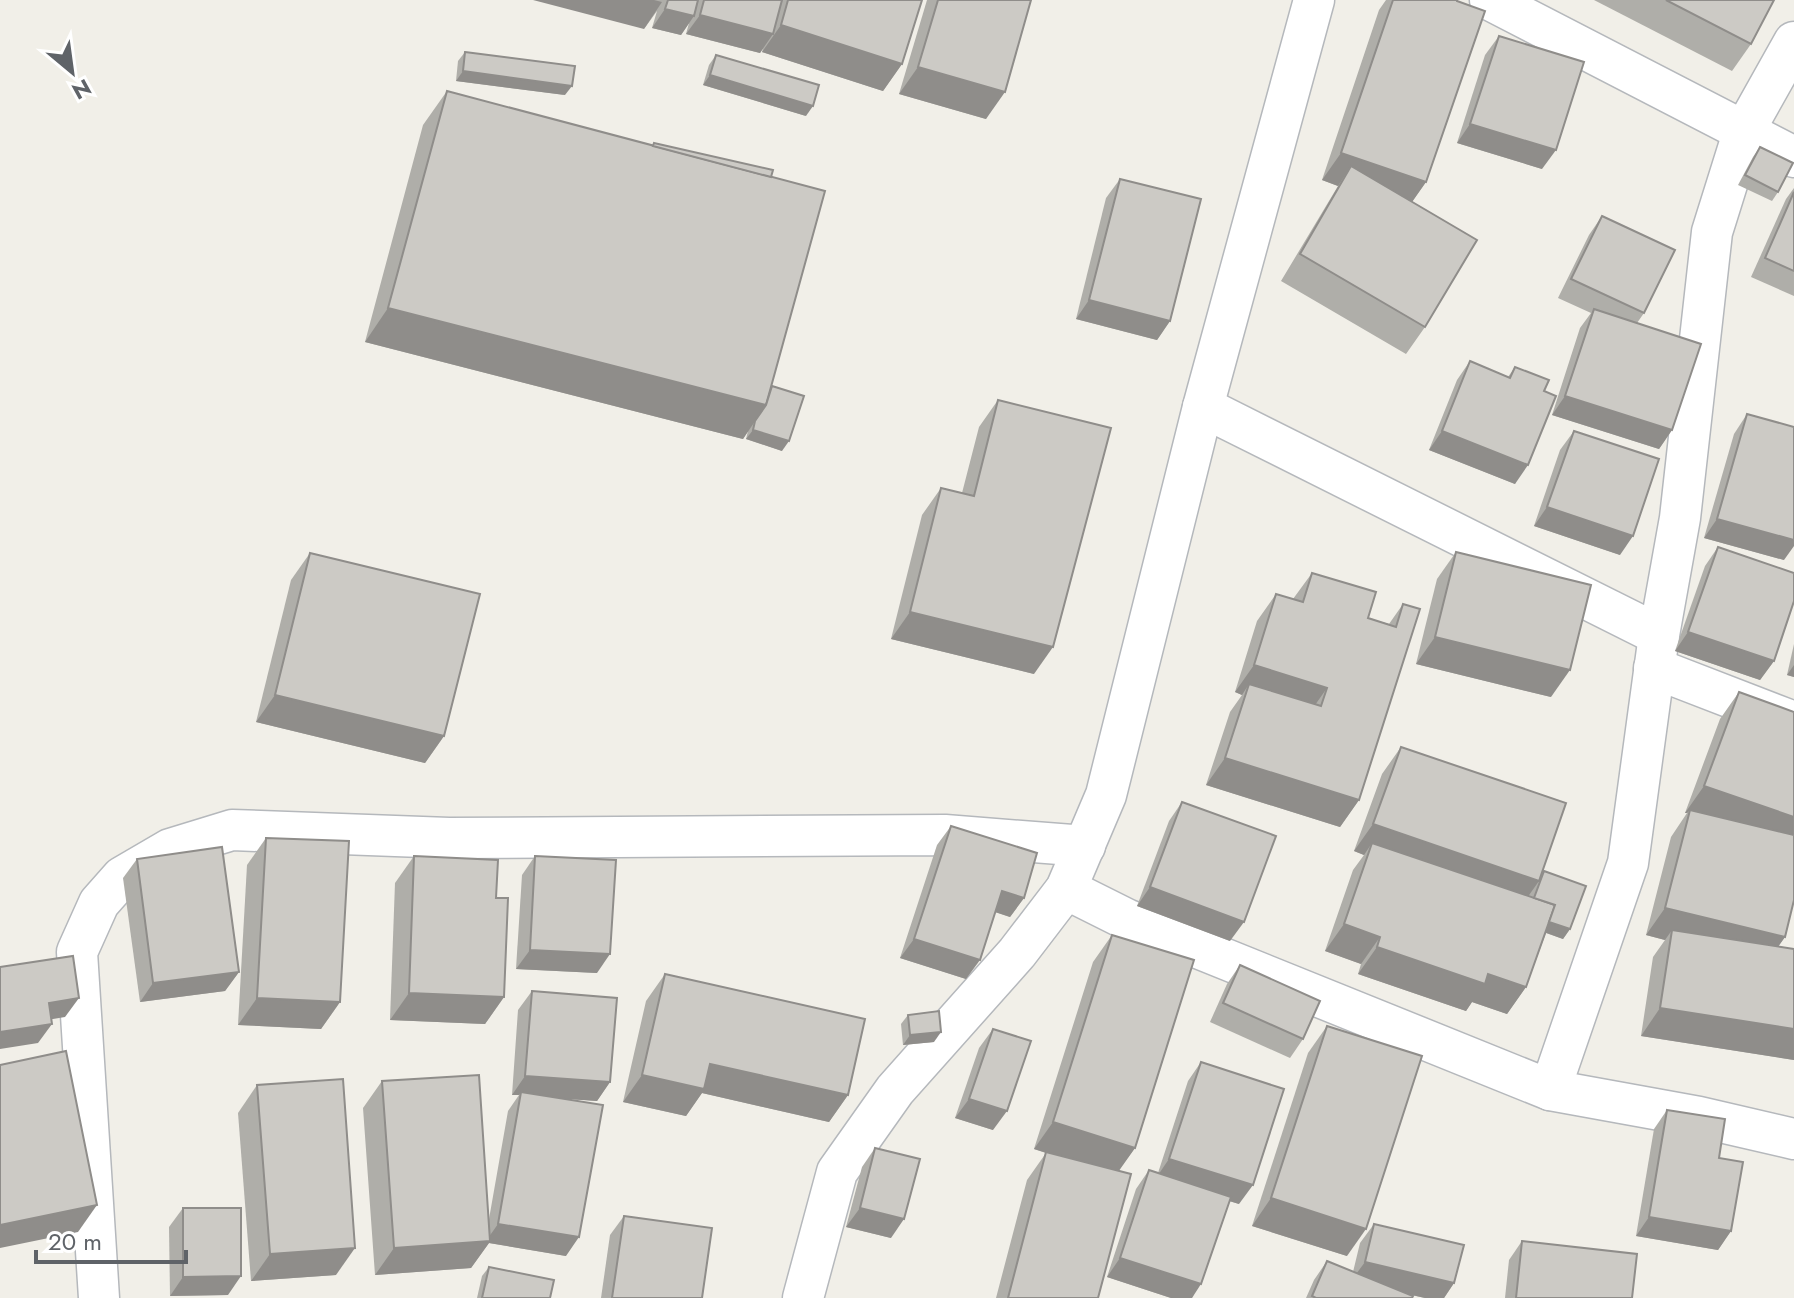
<svg xmlns="http://www.w3.org/2000/svg" width="1794" height="1298" font-family="Jost,sans-serif">
	<style>
		.lines { fill: none; stroke-linecap: round; stroke-linejoin: round }
		.minor-casing { stroke: #b5b8bc; stroke-width: 43 }
		.minor { stroke: #fff; stroke-width: 40 }
		.wall { fill: #afaea9 }
		.shaded-wall { fill: #8f8d8a }
		.building { fill: #cccac5; stroke: #8f8d8a; stroke-width: 2 }
	</style>
	<rect width="100%" height="100%" fill="#f1efe8"/>
	<g class="lines">
		<!-- minor casing -->
		<g class="minor-casing">
			<g id="minor">
				<path d="M1490 0 1794 157"/>
				<path d="M1203 407 1659 635"/>
				<path d="M1654 668 1794 722"/>
				<path d="M1066 889 1126 919 1550 1090 1699 1117 1794 1139"/>
				<path d="M1550 1090 1628 863 1659 635 1680 518 1712 232 1743 133 1794 42"/>
				<path d="M99 1298 77 952 99 903 122 877 170 849 232 830 449 838 945 835 1085 846"/>
				<path d="M803 1298 837 1172 895 1090 1017 953 1066 889 1106 795 1203 407 1314 0"/>
			</g>
		</g>
		<!-- minor -->
		<use href="#minor" class="minor"/>
	</g>
	<!-- wall -->
	<g class="wall">
		<path d="M654 0H922L902 64 883 91 762 52 763 48 760 53 686 34 689 23 681 35 652 28 657 11 644 29Z"/>
		<path d="M927 0H1031L986 119 899 94Z"/>
		<path d="M1386 0H1457L1426 182 1412 202 1425 327 1406 354 1281 281 1338 186 1322 180 1379 10Z"/>
		<path d="M1594 0H1774L1751 44 1732 71Z"/>
		<path d="M1499 36 1542 169 1457 143 1485 55Z"/>
		<path d="M465 52 565 95 456 81 458 61Z"/>
		<path d="M716 55 806 116 703 85 709 65Z"/>
		<path d="M447 91 652 146 654 143 771 177 772 386 782 451 746 439 748 431 743 439 365 342 423 125Z"/>
		<path d="M1760 147 1778 192 1772 201 1738 185 1753 157Z"/>
		<path d="M1120 179 1170 321 1157 340 1076 319 1106 198Z"/>
		<path d="M1794 188V296L1751 277 1786 199Z"/>
		<path d="M1602 216 1644 313 1637 323 1672 430 1659 449 1552 415 1580 328 1591 313 1558 298 1589 235Z"/>
		<path d="M1470 361 1508 377 1515 367 1544 391 1515 484 1429 450 1457 380Z"/>
		<path d="M998 400 1034 674 891 639 922 515 941 488 962 493 979 427Z"/>
		<path d="M1747 414 1784 560 1704 538 1734 434Z"/>
		<path d="M1574 431 1620 555 1534 526 1560 450Z"/>
		<path d="M1718 547 1774 661 1760 680 1675 651 1705 566Z"/>
		<path d="M1456 552 1551 697 1416 664 1437 579Z"/>
		<path d="M310 553 444 736 425 763 256 722 291 580Z"/>
		<path d="M1312 573 1368 618 1389 624 1403 604 1359 800 1340 827 1206 785 1230 712 1242 695 1235 692 1257 621 1276 594 1293 599Z"/>
		<path d="M1794 644V677L1787 675Z"/>
		<path d="M1739 692 1785 937 1778 946 1794 949V1060L1641 1036 1653 957 1665 940 1646 935 1671 837 1687 813H1685L1720 719Z"/>
		<path d="M1401 747 1541 875 1544 871 1570 929 1563 939 1546 933 1526 987 1507 1014 1472 1002 1466 1011 1358 974 1361 964 1325 951 1353 870 1364 855 1354 851 1382 774Z"/>
		<path d="M1182 802 1230 941 1137 906 1169 821Z"/>
		<path d="M951 826 1024 898 1010 917 995 912 966 979 900 958 937 845Z"/>
		<path d="M266 838 340 1002 321 1029 238 1025 247 865Z"/>
		<path d="M414 856 496 898 504 997 485 1024 390 1020 395 883Z"/>
		<path d="M535 856 597 973 516 969 522 875Z"/>
		<path d="M137 859 239 972 225 991 140 1002 123 878Z"/>
		<path d="M1112 935 1135 1148 1118 1171 1098 1298H996L1027 1180 1046 1153 1034 1149 1093 962Z"/>
		<path d="M1240 965 1303 1039 1290 1058 1210 1022 1227 984Z"/>
		<path d="M665 974 848 1095 829 1122 702 1093 686 1116 623 1102 646 1001Z"/>
		<path d="M532 991 610 1082 597 1101 559 1098 566 1256 489 1243 471 1268 375 1275 363 1108 382 1081 489 1219 508 1111 519 1095H512L518 1010Z"/>
		<path d="M908 1015 934 1042 903 1045 901 1024Z"/>
		<path d="M1327 1026 1347 1256 1252 1226 1308 1053Z"/>
		<path d="M993 1029V1130L955 1118 979 1048Z"/>
		<path d="M1201 1062 1239 1204 1229 1201 1192 1298H1171L1107 1277 1136 1189 1149 1170 1158 1173 1188 1081Z"/>
		<path d="M257 1085 336 1275 251 1281 238 1113Z"/>
		<path d="M1667 1110 1731 1231 1718 1250 1636 1236 1654 1129Z"/>
		<path d="M875 1148 891 1238 846 1227 862 1167Z"/>
		<path d="M183 1208 228 1295 170 1296 169 1227Z"/>
		<path d="M624 1216 702 1298H601L610 1235Z"/>
		<path d="M1374 1224 1454 1283 1444 1298H1425L1407 1294 1412 1298H1306L1314 1280 1327 1261 1353 1272 1360 1243Z"/>
		<path d="M1522 1241 1632 1298H1505L1509 1260Z"/>
		<path d="M489 1267 550 1298H477L482 1276Z"/>
	</g>
	<!-- shaded-wall -->
	<g class="shaded-wall">
		<path d="M533 0H654L662 2 644 29Z"/>
		<path d="M665 9 694 16 681 35 652 28Z"/>
		<path d="M700 15 773 34 760 53 686 34Z"/>
		<path d="M781 25 902 64 883 91 762 52Z"/>
		<path d="M918 67 1005 92 986 119 899 94Z"/>
		<path d="M463 71 572 86 565 95 456 81Z"/>
		<path d="M710 75 813 106 806 116 703 85Z"/>
		<path d="M1470 124 1556 150 1542 169 1457 143Z"/>
		<path d="M1341 153 1426 182 1407 209 1351 166 1338 186 1322 180Z"/>
		<path d="M1089 300 1170 321 1157 340 1076 319Z"/>
		<path d="M388 308 766 405 743 439 365 342Z"/>
		<path d="M1565 396 1672 430 1659 449 1552 415Z"/>
		<path d="M753 430 789 441 782 451 746 439Z"/>
		<path d="M1442 431 1528 465 1515 484 1429 450Z"/>
		<path d="M1547 507 1633 536 1620 555 1534 526Z"/>
		<path d="M1717 519 1794 540V546L1784 560 1704 538Z"/>
		<path d="M910 612 1053 647 1034 674 891 639Z"/>
		<path d="M1688 632 1774 661 1760 680 1675 651Z"/>
		<path d="M1435 637 1570 670 1551 697 1416 664Z"/>
		<path d="M1254 665 1327 688 1308 715 1249 684 1242 695 1235 692Z"/>
		<path d="M1794 665V677L1787 675Z"/>
		<path d="M275 695 444 736 425 763 256 722Z"/>
		<path d="M1225 758 1359 800 1340 827 1206 785Z"/>
		<path d="M1704 786 1794 817V851L1690 810 1687 813H1685Z"/>
		<path d="M1373 824 1539 881 1520 908 1372 843 1364 855 1354 851Z"/>
		<path d="M1150 887 1244 922 1230 941 1137 906Z"/>
		<path d="M1002 891 1024 898 1010 917 989 910Z"/>
		<path d="M1665 908 1785 937 1766 964 1672 930 1665 940 1646 935Z"/>
		<path d="M1528 915 1570 929 1563 939 1522 924Z"/>
		<path d="M1344 924 1380 937 1361 964 1325 951Z"/>
		<path d="M914 939 980 960 966 979 900 958Z"/>
		<path d="M1377 947 1488 974 1526 987 1507 1014 1472 1002 1466 1011 1358 974Z"/>
		<path d="M530 950 610 954 597 973 516 969Z"/>
		<path d="M239 972 225 991 140 1002 153 983Z"/>
		<path d="M409 993 504 997 485 1024 390 1020Z"/>
		<path d="M79 998 65 1017 35 1022 49 1003Z"/>
		<path d="M257 998 340 1002 321 1029 238 1025Z"/>
		<path d="M1660 1008 1794 1029V1060L1641 1036Z"/>
		<path d="M52 1024 38 1043 0 1049V1032Z"/>
		<path d="M941 1032 934 1042 903 1045 910 1035Z"/>
		<path d="M710 1064 848 1095 829 1122 702 1093 686 1116 623 1102 642 1075Z"/>
		<path d="M525 1076 610 1082 597 1101 520 1096 521 1092 519 1095H512Z"/>
		<path d="M969 1099 1007 1111 993 1130 955 1118Z"/>
		<path d="M1053 1122 1135 1148 1116 1175 1034 1149Z"/>
		<path d="M1169 1159 1253 1185 1239 1204 1156 1178Z"/>
		<path d="M1271 1198 1366 1229 1347 1256 1252 1226Z"/>
		<path d="M97 1205 78 1232 0 1248V1225Z"/>
		<path d="M860 1208 904 1219 891 1238 846 1227Z"/>
		<path d="M1649 1217 1731 1231 1718 1250 1636 1236Z"/>
		<path d="M498 1224 579 1237 566 1256 489 1243 471 1268 375 1275 394 1248 486 1241Z"/>
		<path d="M355 1248 336 1275 251 1281 270 1254Z"/>
		<path d="M1120 1258 1201 1284 1192 1298H1171L1107 1277Z"/>
		<path d="M1365 1262 1454 1283 1444 1298H1425L1351 1281Z"/>
		<path d="M241 1276 228 1295 170 1296 183 1277Z"/>
	</g>
	<!-- building -->
	<g class="building">
		<path d="M668 0H698L694 16 665 9Z"/>
		<path d="M704 0H782L773 34 700 15Z"/>
		<path d="M788 0H922L902 64 781 25Z"/>
		<path d="M938 0H1031L1005 92 918 67Z"/>
		<path d="M1393 0H1457V1L1485 11 1426 182 1341 153Z"/>
		<path d="M1666 0H1774L1751 44Z"/>
		<path d="M1499 36 1584 62 1556 150 1470 124Z"/>
		<path d="M465 52 575 66 572 86 463 71Z"/>
		<path d="M716 55 819 85 813 106 710 75Z"/>
		<path d="M447 91 825 191 766 405 388 308Z"/>
		<path d="M654 143 773 170 771 177 653 146Z"/>
		<path d="M1760 147 1793 163 1778 192 1745 175Z"/>
		<path d="M1351 166 1477 240 1425 327 1300 254Z"/>
		<path d="M1120 179 1201 199 1170 321 1089 300Z"/>
		<path d="M1794 192V271L1765 258Z"/>
		<path d="M1602 216 1675 250 1644 313 1571 279Z"/>
		<path d="M1594 309 1701 344 1672 430 1565 396Z"/>
		<path d="M1470 361 1510 378 1515 367 1549 380 1544 391 1556 396 1528 465 1442 431Z"/>
		<path d="M772 386 804 396 789 441 753 430 755 421 766 405Z"/>
		<path d="M998 400 1111 428 1053 647 910 612 941 488 974 496Z"/>
		<path d="M1747 414 1794 427V540L1717 519Z"/>
		<path d="M1574 431 1659 459 1633 536 1547 507Z"/>
		<path d="M1718 547 1794 573V601L1774 661 1688 632Z"/>
		<path d="M1456 552 1591 585 1570 670 1435 637Z"/>
		<path d="M310 553 480 594 444 736 275 695Z"/>
		<path d="M1312 573 1376 592 1368 618 1396 627 1403 604 1420 609 1359 800 1225 758 1249 684 1321 706 1327 688 1254 665 1276 594 1303 602Z"/>
		<path d="M1739 692 1794 712V817L1704 786Z"/>
		<path d="M1401 747 1566 803 1539 881 1373 824Z"/>
		<path d="M1182 802 1276 836 1244 922 1150 887Z"/>
		<path d="M1690 810 1794 835V900L1785 937 1665 908Z"/>
		<path d="M951 826 1037 853 1024 898 1002 891 980 960 914 939Z"/>
		<path d="M266 838 349 841 340 1002 257 998Z"/>
		<path d="M1372 843 1555 905 1526 987 1488 974 1485 984 1377 947 1380 937 1344 924Z"/>
		<path d="M222 847 239 972 153 983 137 859Z"/>
		<path d="M414 856 498 860 496 898H508L504 997 409 993Z"/>
		<path d="M535 856 616 860 610 954 530 950Z"/>
		<path d="M1544 871 1586 886 1570 929 1549 922 1555 905 1534 898Z"/>
		<path d="M1672 930 1794 949V1029L1660 1008Z"/>
		<path d="M1112 935 1194 960 1135 1148 1053 1122Z"/>
		<path d="M73 956 79 998 49 1003 52 1024 0 1032V967Z"/>
		<path d="M1240 965 1320 1001 1303 1039 1223 1003Z"/>
		<path d="M665 974 865 1019 848 1095 710 1064 704 1089 642 1075Z"/>
		<path d="M532 991 617 998 610 1082 525 1076Z"/>
		<path d="M939 1011 941 1032 910 1035 908 1015Z"/>
		<path d="M1327 1026 1422 1056 1366 1229 1271 1198Z"/>
		<path d="M993 1029 1031 1041 1007 1111 969 1099Z"/>
		<path d="M66 1051 97 1205 0 1225V1065Z"/>
		<path d="M1201 1062 1284 1089 1253 1185 1169 1159Z"/>
		<path d="M479 1075 490 1241 394 1248 382 1081Z"/>
		<path d="M343 1079 355 1248 270 1254 257 1085Z"/>
		<path d="M521 1092 603 1105 579 1237 498 1224Z"/>
		<path d="M1667 1110 1725 1119 1719 1158 1743 1162 1731 1231 1649 1217Z"/>
		<path d="M875 1148 920 1159 904 1219 860 1208Z"/>
		<path d="M1046 1152 1131 1174 1098 1298H1008Z"/>
		<path d="M1149 1170 1231 1197 1201 1284 1120 1258Z"/>
		<path d="M183 1208H241V1276L183 1277Z"/>
		<path d="M624 1216 712 1228 702 1298H612Z"/>
		<path d="M1374 1224 1464 1245 1454 1283 1365 1262Z"/>
		<path d="M1522 1241 1637 1254 1632 1298H1516Z"/>
		<path d="M1327 1261 1413 1296 1412 1298H1316L1312 1296Z"/>
		<path d="M489 1267 554 1280 550 1298H482Z"/>
	</g>
	<!-- north arrow -->
	<g transform="translate(72 72) rotate(151)" stroke="#ffffff" stroke-width="6" paint-order="stroke">
	<path d="M0-6L14 30L0 20L-14 30Z" fill="#5f6368"/>
	<text y="-12" font-size="22" font-weight="bold" text-anchor="middle" fill="#5f6368">N</text>
	</g>
	<!-- scale -->
	<path d="M36 1250v12h150v-12" fill="none" stroke="#5f6368" stroke-width="4"/>
	<text x="48" y="1250" font-size="24" fill="#5f6368" stroke="#ffffff" stroke-width="6" paint-order="stroke">20 m</text>
</svg>
